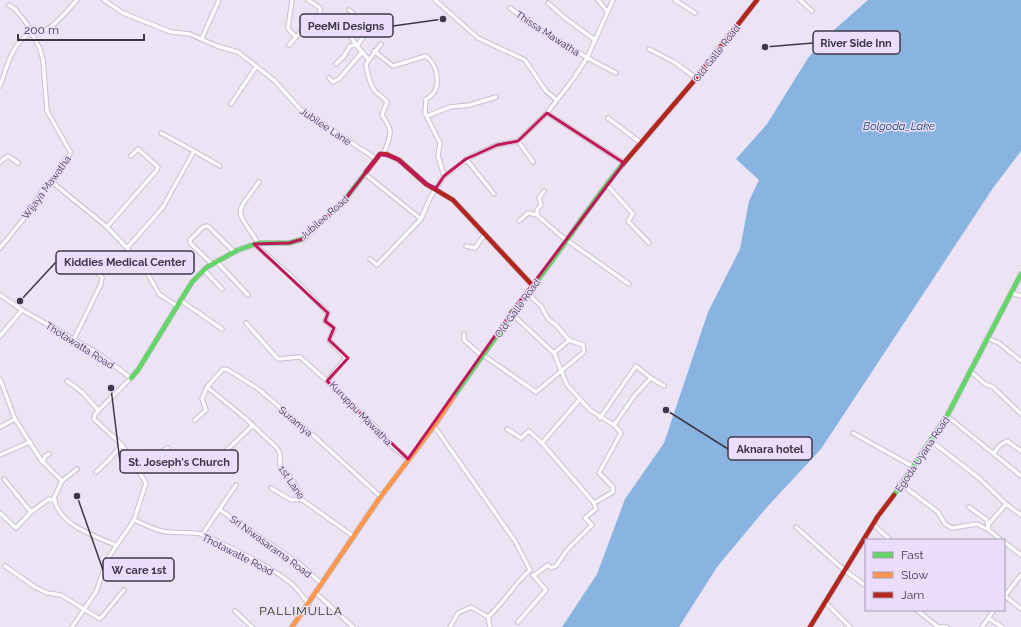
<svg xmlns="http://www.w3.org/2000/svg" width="1021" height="627" font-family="Raleway,sans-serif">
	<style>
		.water { fill: #89b4e1 }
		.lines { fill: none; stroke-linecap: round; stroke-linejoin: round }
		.street-casing { stroke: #c7c0cf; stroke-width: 5.5 }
		.fast-casing { stroke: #c7c0cf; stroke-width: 6 }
		.slow-casing { stroke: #c7c0cf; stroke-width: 6 }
		.jam-casing { stroke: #c7c0cf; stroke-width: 6 }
		.street { stroke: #fcfbfe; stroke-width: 3.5 }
		.fast { stroke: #63d668; stroke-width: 4.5 }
		.slow { stroke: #ff974d; stroke-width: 4.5 }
		.jam { stroke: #b3261e; stroke-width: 4.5 }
		.marked { fill: none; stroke: #c2185b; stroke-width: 3; stroke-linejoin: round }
		.labels { text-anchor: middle; stroke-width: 3; stroke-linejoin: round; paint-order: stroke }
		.street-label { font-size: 10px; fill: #3e3746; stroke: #ecddfc }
		.water-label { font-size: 11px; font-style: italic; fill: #0f3f66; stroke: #ecddfc }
		.quarter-label { font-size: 12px; letter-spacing: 1px; fill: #283a03; stroke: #ecddfc }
		.leader { fill: none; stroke: #3e3746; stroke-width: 1.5 }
		.callout-dot { fill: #3e3746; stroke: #ecddfc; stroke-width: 1.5 }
		.callout { fill: #ecddfc; stroke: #3e3746; stroke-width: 1.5 }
		.callout-label { font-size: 11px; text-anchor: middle; font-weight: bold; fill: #3e3746 }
	</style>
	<rect width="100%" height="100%" fill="#ece4f5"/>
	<!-- water -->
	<path class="water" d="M868 0H1021V151L993 188 821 449 767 507 717 567 679 627H562L597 574 625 499 664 443 708 312 740 249 749 201 759 180 736 159 767 124 808 58 826 37Z"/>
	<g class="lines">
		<!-- street casing -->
		<g class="street-casing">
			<g id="street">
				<path d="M104 0 123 13 171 32 190 34 217 46 238 52 275 81 300 109 375 158"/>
				<path d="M308 0 320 8V14"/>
				<path d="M435 0 478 38 525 60 546 91 557 100"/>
				<path d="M598 0 607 11"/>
				<path d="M675 0 695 13"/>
				<path d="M800 0 812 11"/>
				<path d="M548 3 565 18 595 40"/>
				<path d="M510 8C543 33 579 54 616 73"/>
				<path d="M349 10 354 14 355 18 344 27 357 46"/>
				<path d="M296 37 309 24"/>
				<path d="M202 38 219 0"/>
				<path d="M381 44 366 64C367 72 370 84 375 91 379 96 384 97 387 102L382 115C394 132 391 134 384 153"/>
				<path d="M289 45 296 37 288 29 292 0"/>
				<path d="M649 49 674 62 696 78"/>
				<path d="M374 51 393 66 426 56C439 67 443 91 426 99L425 113 440 143 438 156 444 176"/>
				<path d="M368 59 357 46 370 26"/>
				<path d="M336 64 344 56 350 46 356 45"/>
				<path d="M329 78 333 82 339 79 362 52"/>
				<path d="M0 86C7 67 11 45 30 33 34 30 41 32 45 30 56 26 69 8 77 0"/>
				<path d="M231 104 256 67"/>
				<path d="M547 113 624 163"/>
				<path d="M427 116 450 107 470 105 496 97"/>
				<path d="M608 118 641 143"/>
				<path d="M161 133 194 151"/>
				<path d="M518 141 533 162"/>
				<path d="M131 156 138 149 158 167 157 170 107 227 127 248 149 276 159 294 177 306"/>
				<path d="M466 159 494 194"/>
				<path d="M0 162 8 156 18 163"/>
				<path d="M365 174 421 219"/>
				<path d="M52 182 107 227"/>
				<path d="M607 185 633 214 628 221 649 243"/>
				<path d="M537 215V210L541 205 539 198 544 191"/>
				<path d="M519 221 528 213 537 215 561 236 629 284"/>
				<path d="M258 243C236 208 233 217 259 182"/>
				<path d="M254 244 291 276 328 313 325 321 334 329 329 340 346 358 327 381 375 426 392 446 408 459"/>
				<path d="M466 246 475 248 485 234"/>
				<path d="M0 248 26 216 45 186 52 182 62 163 71 153 47 111 43 60 40 49 27 24 16 10 9 5"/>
				<path d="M127 248 163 207 194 151 220 166"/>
				<path d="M370 259 377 265 421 219 430 198 444 176 474 155 497 145 518 141 547 113 574 78 587 58 613 0"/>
				<path d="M216 261 248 295"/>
				<path d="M212 264 190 243V240L203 227 208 226 234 252"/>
				<path d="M204 270 222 289"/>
				<path d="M1011 293 1021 296"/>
				<path d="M528 294 541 306 548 319 556 325 569 340 554 353"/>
				<path d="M0 295 22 310 96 352 131 378 95 414 94 419 122 445 146 483 134 520 108 558 96 592 72 627"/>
				<path d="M180 300 222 329"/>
				<path d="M511 313 554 353 567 385 590 410 614 425 621 433 599 473 613 487V492L594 503 596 509 585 518 592 525 567 550 556 566 551 568 548 565 533 576"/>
				<path d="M246 323 278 359 300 357 327 381"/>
				<path d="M464 334V340L482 356"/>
				<path d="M0 336 22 310"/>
				<path d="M987 338 999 343 1021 361"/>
				<path d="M74 339 101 284 102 277 86 263"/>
				<path d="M483 355 536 392 584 352 583 345 569 340"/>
				<path d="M970 371 985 384 993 387 1021 414"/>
				<path d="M0 379 15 419 41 460 62 481 54 498C55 501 55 505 57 507 67 528 96 536 115 545"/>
				<path d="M67 381 82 392 98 410"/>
				<path d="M207 387 245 418 277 448 280 454V465L294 482 301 499 353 536"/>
				<path d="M580 399 542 443 594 503"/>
				<path d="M947 416 1021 476"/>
				<path d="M600 418 636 366 651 378 664 386"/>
				<path d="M195 420 206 410 202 399 207 387 223 369 228 370 257 388 314 436 381 497"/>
				<path d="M614 425 635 395 651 378"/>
				<path d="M434 426 515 541 530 570C514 584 504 603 488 617L471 607 458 613 450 627"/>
				<path d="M0 427 15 419"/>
				<path d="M507 429 521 438 529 431 542 443"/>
				<path d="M853 433 914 467"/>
				<path d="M931 441 979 478 1006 504"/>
				<path d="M226 451 253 425"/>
				<path d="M994 453 1000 445 1007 441 1021 451"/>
				<path d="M0 455 30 442"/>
				<path d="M43 462 45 456 49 454"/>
				<path d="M135 465 149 452 160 453 168 448"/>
				<path d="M96 472 108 461 122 445"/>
				<path d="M4 479 31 512"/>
				<path d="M62 481 77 469"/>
				<path d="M902 485 938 512 945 524 952 528 977 524 989 530"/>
				<path d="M271 488 291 500 301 499"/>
				<path d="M969 507 987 520 989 530 1001 540"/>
				<path d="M220 510 300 564 321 583"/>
				<path d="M0 513 16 528 31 512 49 499 55 501"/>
				<path d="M134 520C144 524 156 531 167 532 179 533 190 532 202 534 232 549 267 563 293 585 299 590 303 598 309 604"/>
				<path d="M873 524 890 540"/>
				<path d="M988 525 1006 504 1021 515"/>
				<path d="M796 527 844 570 866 586"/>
				<path d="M203 535 206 529 236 485"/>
				<path d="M1004 542 1021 555"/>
				<path d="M5 566 35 587 47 593 61 595 100 619 124 590"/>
				<path d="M315 592 353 627"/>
				<path d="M1005 596 1021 609"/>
				<path d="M1004 597 1021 575"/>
				<path d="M825 602 850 627"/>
				<path d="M917 610 938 627H947"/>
				<path d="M235 611 252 627"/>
				<path d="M488 617 490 627"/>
				<path d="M988 618 1002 627"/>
				<path d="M518 622 546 590 533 575"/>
				<path d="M982 627 994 610"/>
			</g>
		</g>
		<!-- fast casing -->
		<g class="fast-casing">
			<g id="fast">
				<path d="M131 378 138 370 192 282 207 267 238 250 258 243H289L303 239 343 202 366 172"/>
				<path d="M454 396 510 317 511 313C552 267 583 212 623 164"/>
				<path d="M894 495 947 416 1021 274"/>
			</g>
		</g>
		<!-- slow casing -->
		<g class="slow-casing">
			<path id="slow" d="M292 627 379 499 434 426 454 396"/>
		</g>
		<!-- jam casing -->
		<g class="jam-casing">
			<g id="jam">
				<path d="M623 164 693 82 757 0"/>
				<path d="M366 172 380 154H386L399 160 426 184 453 200 533 286"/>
				<path d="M810 627 878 516 894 495"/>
			</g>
		</g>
		<!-- street -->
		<use href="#street" class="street"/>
		<!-- fast -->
		<use href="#fast" class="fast"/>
		<!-- slow -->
		<use href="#slow" class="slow"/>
		<!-- jam -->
		<use href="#jam" class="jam"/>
	</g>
	<!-- marked area -->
	<path class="marked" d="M547 113 624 163 511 313 408 459 327 381 348 358 329 340 334 328 325 321 328 313 254 244 289 243 303 239 343 202 380 154 396 158 428 185 436 188 444 176 466 159 497 145 518 141Z"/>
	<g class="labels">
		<!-- street labels -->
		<g class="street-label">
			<text transform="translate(548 33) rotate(33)" y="4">Thissa Mawatha</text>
			<text transform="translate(716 53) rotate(-52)" y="4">Old Galle Road</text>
			<text transform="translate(326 126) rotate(34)" y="4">Jubilee Lane</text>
			<text transform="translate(46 187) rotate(-54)" y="4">Wijaya Mawatha</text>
			<text transform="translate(324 217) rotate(-41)" y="4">Jubilee Road</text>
			<text transform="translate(517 308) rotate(-54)" y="4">Old Galle Road</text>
			<text transform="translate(80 345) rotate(32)" y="4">Thotawatta Road</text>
			<text transform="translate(361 413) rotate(46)" y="4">Kuruppu Mawatha</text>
			<text transform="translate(296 421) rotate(40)" y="4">Suramya</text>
			<text transform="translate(922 454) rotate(-56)" y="4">Egoda Uyana Road</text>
			<text transform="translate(292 482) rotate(56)" y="4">1st Lane</text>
			<text transform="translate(271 546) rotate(36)" y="4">Sri Niwasarama Road</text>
			<text transform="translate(238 554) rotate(27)" y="4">Thotawatte Road</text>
		</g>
		<!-- water labels -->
		<g class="water-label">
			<text x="899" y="130">Bolgoda_Lake</text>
		</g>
		<!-- quarter labels -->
		<g class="quarter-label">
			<text x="301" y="615">PALLIMULLA</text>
		</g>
	</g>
	<!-- callouts -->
	<path class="leader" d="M443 19L393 26M765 47L813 43M20 301L56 262M666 410L728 449M111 388L120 462M77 496L103 570"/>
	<g class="callout-dot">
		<circle cx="443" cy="19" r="4"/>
		<circle cx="765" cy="47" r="4"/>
		<circle cx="20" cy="301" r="4"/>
		<circle cx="666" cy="410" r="4"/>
		<circle cx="111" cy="388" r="4"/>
		<circle cx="77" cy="496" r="4"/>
	</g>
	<g class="callout">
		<rect x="300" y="14" width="93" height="23" rx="4"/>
		<rect x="813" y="31" width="87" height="23" rx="4"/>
		<rect x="56" y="251" width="138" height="23" rx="4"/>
		<rect x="728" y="437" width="84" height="23" rx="4"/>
		<rect x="120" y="450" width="118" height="23" rx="4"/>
		<rect x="103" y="558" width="71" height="23" rx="4"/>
	</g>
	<g class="callout-label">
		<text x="346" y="30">PeeMi Designs</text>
		<text x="856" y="47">River Side Inn</text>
		<text x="125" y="266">Kiddies Medical Center</text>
		<text x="770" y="453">Aknara hotel</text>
		<text x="179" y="466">St. Joseph's Church</text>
		<text x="139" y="574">W care 1st</text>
	</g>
	<!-- legend -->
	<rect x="865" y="539" width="140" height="72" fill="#ecddfc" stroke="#a69bb3"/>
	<rect x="873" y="552" width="20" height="6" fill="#63d668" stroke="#a69bb3"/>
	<text x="901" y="559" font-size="12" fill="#3e3746">Fast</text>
	<rect x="873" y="572" width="20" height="6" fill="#ff974d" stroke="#a69bb3"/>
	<text x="901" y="579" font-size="12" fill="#3e3746">Slow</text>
	<rect x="873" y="592" width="20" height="6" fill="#b3261e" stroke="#a69bb3"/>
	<text x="901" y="599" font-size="12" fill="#3e3746">Jam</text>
	<!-- scale -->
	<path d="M18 34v6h126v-6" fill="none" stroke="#3e3746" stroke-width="2"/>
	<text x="24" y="34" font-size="12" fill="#3e3746" stroke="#ecddfc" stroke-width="3" paint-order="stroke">200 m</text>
</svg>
